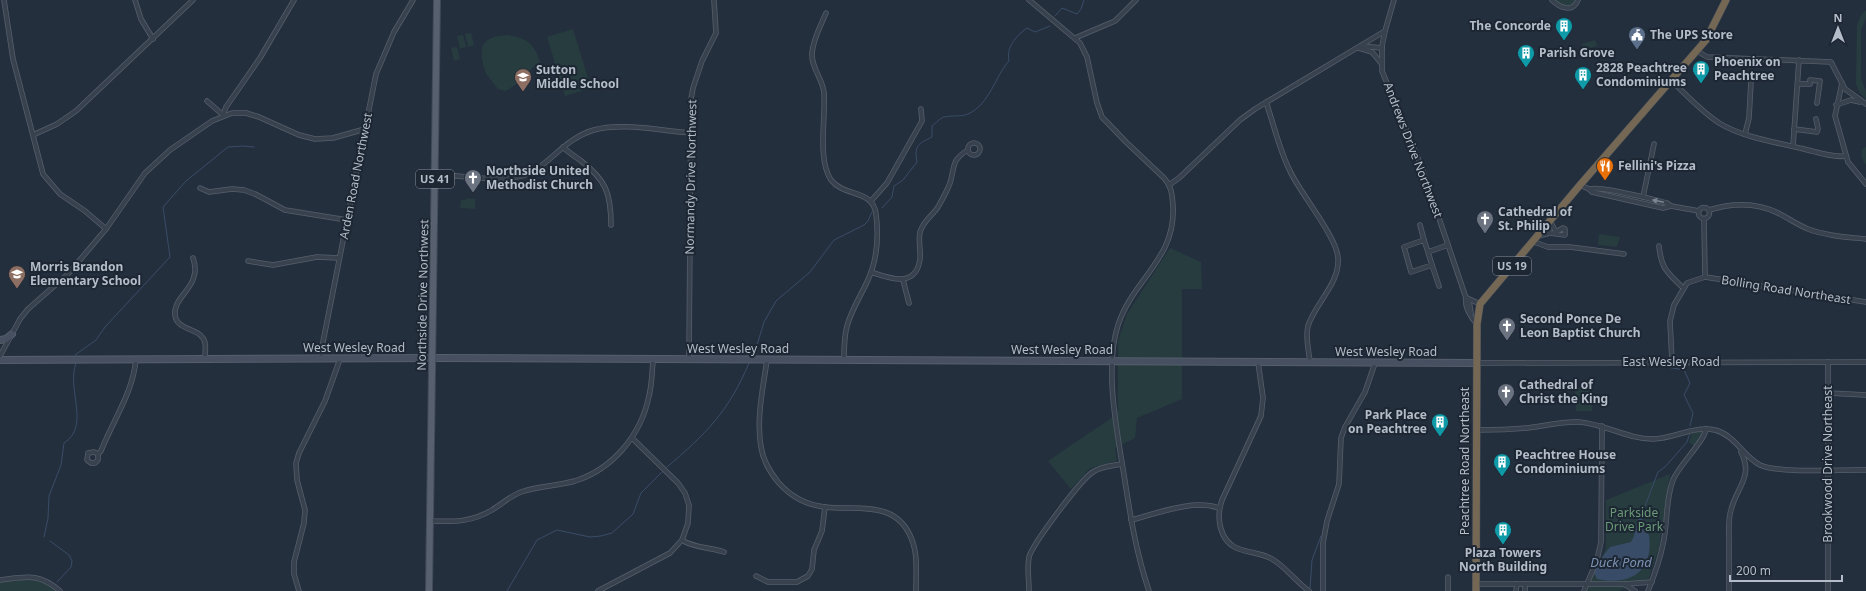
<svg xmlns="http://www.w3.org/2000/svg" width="1866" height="591" font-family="'Noto Sans',sans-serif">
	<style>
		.green { fill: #263c3f }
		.water { fill: #394c67 }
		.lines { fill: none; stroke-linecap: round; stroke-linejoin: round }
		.stream { stroke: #394c67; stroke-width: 1 }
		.street-casing { stroke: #565f6c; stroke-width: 5.5 }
		.secondary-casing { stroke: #565f6c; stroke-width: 8 }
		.primary-casing { stroke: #414a57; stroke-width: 8 }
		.highway-casing { stroke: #434c59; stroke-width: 8 }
		.street { stroke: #38414e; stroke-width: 4 }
		.secondary { stroke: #465061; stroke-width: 6 }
		.primary { stroke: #56606e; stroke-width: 6 }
		.highway { stroke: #746855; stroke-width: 7 }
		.oneway { fill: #7c8592 }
		.labels { text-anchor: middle; stroke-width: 4; stroke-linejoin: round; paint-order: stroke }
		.shield { fill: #1d2633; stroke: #878f9c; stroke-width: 1 }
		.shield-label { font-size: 11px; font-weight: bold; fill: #b4bcc9 }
		.poi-label { font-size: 12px; font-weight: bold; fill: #b4bcc9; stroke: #1d2633; text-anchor: start }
		.street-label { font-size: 12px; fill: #b4bcc9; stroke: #1d2633 }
		.park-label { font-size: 12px; fill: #6b9a76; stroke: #1d2633 }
		.water-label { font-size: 13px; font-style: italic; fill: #7c92b1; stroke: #1d2633 }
	</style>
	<rect width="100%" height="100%" fill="#242f3e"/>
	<!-- green -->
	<g class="green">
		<path d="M1555 0H1575L1571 6 1562 5Z"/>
		<path d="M1866 10V18L1861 30V79L1866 91V99L1859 92 1856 84 1857 25 1860 17Z"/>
		<path d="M573 29 591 88 565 96 547 37Z"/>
		<path d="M471 33 474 45 468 47 465 34Z"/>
		<path d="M463 35 466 47 460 49 457 36Z"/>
		<path d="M508 35C528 39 534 43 540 62L532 68 522 80 506 91 498 89C494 83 487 77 485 71 483 67 483 62 482 58 479 40 492 36 508 35Z"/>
		<path d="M1595 40 1597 46 1584 50 1582 44Z"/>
		<path d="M457 47 460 59 454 61 451 48Z"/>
		<path d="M1866 147V165L1861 157 1862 149Z"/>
		<path d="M466 198 475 199V209L460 208 461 200H466Z"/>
		<path d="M1599 234 1620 237 1617 247 1598 245Z"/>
		<path d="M1170 248 1201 262 1202 289H1182V399L1137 418 1135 438 1115 448 1117 461 1090 468 1071 489 1048 461 1110 419 1118 411V341L1127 314Z"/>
		<path d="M1575 387H1593L1592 411H1576Z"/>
		<path d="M1704 430 1694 446 1689 442 1692 432Z"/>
		<path d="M1670 474 1659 548 1649 578 1619 591H1588L1589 584 1606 548V500Z"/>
		<path d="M0 578H38L59 591H0Z"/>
	</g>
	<!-- water -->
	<path class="water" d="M1642 514 1643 518 1642 528 1649 535C1654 572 1630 586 1597 579L1594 573 1603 556 1610 547 1631 542 1634 536 1639 515Z"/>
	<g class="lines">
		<!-- stream -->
		<g class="stream">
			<path d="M1055 16 1062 8 1077 14 1081 9 1084 0"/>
			<path d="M882 208 892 197 894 186 903 180 917 162C914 145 918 144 932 137V126C936 123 940 118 944 117 953 115 961 117 968 114 990 104 995 76 1009 61 1006 47 1016 36 1027 28L1035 32 1050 26"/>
			<path d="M75 355 96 340 105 327 170 257 163 207 186 181 228 147 243 146 254 147"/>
			<path d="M754 355 764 322 776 301 810 272 834 240 864 225 868 221 872 212"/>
			<path d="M1667 365V367L1684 370 1690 383 1684 395 1693 413 1690 426"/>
			<path d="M667 467C706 434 729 411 749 363"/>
			<path d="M1642 514 1658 472 1665 467 1687 442 1690 433"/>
			<path d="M44 537 48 518 49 496 61 465 64 443C91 426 66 389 76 363"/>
			<path d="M50 541 69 555 72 561 71 567 57 582"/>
			<path d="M1310 588 1312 560 1321 536"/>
			<path d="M507 591 537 540 557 530 590 537 601 536 612 533 633 514 641 493 663 471"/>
		</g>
		<!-- street casing -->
		<g class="street-casing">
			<g id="street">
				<path d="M4 0 13 59 43 174 60 194 85 211 106 229"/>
				<path d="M135 0 141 19 153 39"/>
				<path d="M1029 0 1080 43 1087 57 1097 103 1102 117 1126 142 1164 178C1172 187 1172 195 1173 206 1176 259 1133 279 1118 325 1104 369 1117 431 1124 475 1130 514 1136 553 1149 591"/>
				<path d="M1394 0 1385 31 1382 46V71L1422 168 1466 298C1464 306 1471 318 1477 324"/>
				<path d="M1552 0C1560 8 1573 13 1578 0"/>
				<path d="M826 13C821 25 813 39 812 53 811 68 823 79 824 93 826 118 817 159 831 180 844 197 873 189 876 214 879 237 877 261 867 282 860 297 851 311 847 326 844 337 844 349 844 360"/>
				<path d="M1075 38 1115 21 1136 0"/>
				<path d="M1362 46 1382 48"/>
				<path d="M1359 48 1372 52 1381 63"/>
				<path d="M1697 51 1707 57 1831 62 1845 89 1866 104"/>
				<path d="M1671 80C1686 95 1701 111 1719 123 1744 138 1776 142 1804 149 1817 152 1833 158 1846 156"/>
				<path d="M1842 83 1835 116 1848 162 1866 184"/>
				<path d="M1798 84H1810V80L1820 81 1817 103"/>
				<path d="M207 101 223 115 226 107 260 58 294 0"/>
				<path d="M1266 102C1274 125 1279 149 1290 171 1300 193 1337 237 1338 258 1340 284 1315 303 1308 326 1305 339 1309 350 1310 363"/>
				<path d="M1836 105 1851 100 1860 102"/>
				<path d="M1794 129 1817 132 1818 129 1816 119"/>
				<path d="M1745 134 1749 118 1751 81"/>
				<path d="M33 135 57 124 76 111 193 0"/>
				<circle cx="974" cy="149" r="6"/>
				<path d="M1793 146 1799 60"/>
				<path d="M563 147C568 152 574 156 580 160 606 180 611 193 611 225"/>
				<path d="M435 174C461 176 512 185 534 171 555 157 569 137 594 130 622 122 661 131 691 133"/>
				<path d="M1169 185 1179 178 1240 120 1255 109 1385 31"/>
				<path d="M1580 185 1589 189 1592 192 1663 208 1671 206 1699 211"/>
				<path d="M200 188 209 192 232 189 244 190 255 194 285 210 347 220"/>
				<path d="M1589 189C1602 186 1651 199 1667 203L1671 206"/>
				<path d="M1643 197 1654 144"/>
				<path d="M871 201 887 183 922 121 921 109"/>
				<circle cx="1704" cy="213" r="5.5"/>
				<path d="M1709 210C1732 203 1756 202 1778 213 1788 218 1798 225 1808 229 1827 236 1847 237 1866 239"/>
				<path d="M1704 219 1705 277"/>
				<path d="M1420 225 1424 240"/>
				<path d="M1538 236 1550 233 1565 235V229L1563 228 1556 232 1550 221"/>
				<path d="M1534 240 1537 243 1548 247H1570L1624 254"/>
				<path d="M1659 246C1661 268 1667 272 1681 286"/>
				<path d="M1428 252 1432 265 1411 272 1404 247 1424 240 1428 252 1448 245"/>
				<path d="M193 258C203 287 173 295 175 315 177 332 202 327 205 343 206 348 205 354 205 359"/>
				<path d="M248 261 273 265 317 257 339 258"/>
				<path d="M1432 265 1439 286"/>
				<path d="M871 272C889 278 916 289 920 259 921 250 918 241 920 232 923 221 932 216 938 207 942 200 947 191 950 183 955 167 951 160 968 150"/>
				<path d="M903 280 909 303"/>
				<path d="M1466 298 1469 301 1471 313"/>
				<path d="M1467 298 1480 304"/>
				<path d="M0 356 20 319 28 309 68 274 106 229 145 173 170 150 212 121 232 113H246L259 117 299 135 315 139 333 138 365 129"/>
				<path d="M321 359 322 347 376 74 394 32 413 0"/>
				<path d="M689 360 691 99 693 88 702 61 716 33 714 0"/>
				<path d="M767 360C763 388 756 419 761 447 763 461 770 472 778 482 790 496 807 505 825 507 858 511 897 499 912 540 918 555 916 575 916 591"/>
				<path d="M1258 362 1263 398 1261 416 1222 500C1216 517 1219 542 1239 549 1250 553 1262 553 1272 559 1286 567 1296 582 1309 591"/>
				<path d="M1672 362 1670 321 1674 305 1687 283 1705 277 1866 302"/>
				<path d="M1828 362V591"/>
				<path d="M1477 363 1866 362"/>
				<path d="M1828 393 1866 395"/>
				<path d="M1477 430C1496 430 1515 430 1534 427 1549 425 1564 421 1579 422 1605 424 1627 439 1653 439 1674 439 1694 425 1715 430 1735 435 1743 456 1760 465 1779 474 1842 469 1866 470"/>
				<path d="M98 454V460L95 463H91L87 460 88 453 94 452 98 454 101 451C113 420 133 393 136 359"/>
				<path d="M1131 520C1158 513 1193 499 1219 508"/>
				<path d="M431 521C454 522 472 522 492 510 502 504 510 496 521 492 538 486 557 486 575 481 613 469 641 435 649 396 652 384 652 372 653 360"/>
				<path d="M682 540C693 548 710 547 724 552"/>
				<path d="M756 576 768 582H797L808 576 812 569 814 550 822 531 825 507"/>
				<path d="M0 580C26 577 38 572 60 591"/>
				<path d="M1476 584H1624L1635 591"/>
				<path d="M1625 584 1652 582"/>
				<path d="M299 591 294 574V562L304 523 305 510 297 480 296 463 299 453 325 401 340 359"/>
				<path d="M598 591 670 553 682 540 688 523 689 505 685 493 678 483 632 438"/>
				<path d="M1029 591C1029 580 1027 568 1029 557 1032 545 1081 479 1093 472 1101 466 1112 466 1122 464"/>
				<path d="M1323 591V543L1327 521 1339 484 1341 438 1345 427 1365 392 1375 363"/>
				<path d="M1448 591V577"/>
				<path d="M1516 591 1517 584"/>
				<path d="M1525 591V584"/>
				<path d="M1584 591 1597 560 1601 542 1602 426"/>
				<path d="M1648 591C1654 576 1660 560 1663 544 1668 523 1665 501 1673 480 1679 465 1704 442 1706 429"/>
				<path d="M1729 591C1729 573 1729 556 1729 538 1729 529 1728 519 1731 510 1736 488 1754 477 1741 452"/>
			</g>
		</g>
		<!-- secondary casing -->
		<g class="secondary-casing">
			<g id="secondary">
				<path d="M0 340 6 339 12 334"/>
				<path d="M0 360 437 358 1476 363"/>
			</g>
		</g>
		<!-- primary casing -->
		<g class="primary-casing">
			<path id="primary" d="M429 591 437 0"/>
		</g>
		<!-- highway casing -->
		<g class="highway-casing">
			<path id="highway" d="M1476 591 1477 324 1480 304 1580 185 1706 40 1726 0"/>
		</g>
		<!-- street -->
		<use href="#street" class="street"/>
		<!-- secondary -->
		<use href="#secondary" class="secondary"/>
		<!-- primary -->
		<use href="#primary" class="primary"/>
		<!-- highway -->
		<use href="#highway" class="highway"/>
	</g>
	<!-- one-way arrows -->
	<defs><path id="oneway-solid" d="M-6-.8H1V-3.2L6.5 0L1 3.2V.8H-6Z"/></defs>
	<use class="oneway" href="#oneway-solid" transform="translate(1658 201) rotate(-168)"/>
	<!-- icons -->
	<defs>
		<g id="building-pin" transform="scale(0.9)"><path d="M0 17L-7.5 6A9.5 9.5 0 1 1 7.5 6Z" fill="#0f9aa8" stroke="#1d2633"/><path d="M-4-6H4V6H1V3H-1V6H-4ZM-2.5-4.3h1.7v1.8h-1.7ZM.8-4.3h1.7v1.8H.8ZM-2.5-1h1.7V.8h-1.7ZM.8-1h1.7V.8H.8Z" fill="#fff"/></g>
		<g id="civic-pin" transform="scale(0.9)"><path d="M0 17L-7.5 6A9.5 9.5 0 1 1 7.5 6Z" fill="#5c6f8a" stroke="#1d2633"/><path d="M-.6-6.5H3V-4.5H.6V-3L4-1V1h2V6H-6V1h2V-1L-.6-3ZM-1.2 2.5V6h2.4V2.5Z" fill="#fff"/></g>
		<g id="school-pin" transform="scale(0.9)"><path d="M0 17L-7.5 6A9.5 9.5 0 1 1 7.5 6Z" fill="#8d6e63" stroke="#1d2633"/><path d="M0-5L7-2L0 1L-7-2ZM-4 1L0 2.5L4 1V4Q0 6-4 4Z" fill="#fff"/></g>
		<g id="restaurant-pin" transform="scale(0.9)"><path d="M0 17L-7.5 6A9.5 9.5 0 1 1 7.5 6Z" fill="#e8710a" stroke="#1d2633"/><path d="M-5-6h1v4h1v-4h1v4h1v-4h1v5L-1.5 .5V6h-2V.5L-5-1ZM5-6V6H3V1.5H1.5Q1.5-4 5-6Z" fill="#fff"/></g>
		<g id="church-pin" transform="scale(0.9)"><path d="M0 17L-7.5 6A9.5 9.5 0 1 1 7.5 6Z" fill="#6b7280" stroke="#1d2633"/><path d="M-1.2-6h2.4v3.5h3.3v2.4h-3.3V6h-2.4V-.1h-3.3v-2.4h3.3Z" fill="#fff"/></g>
	</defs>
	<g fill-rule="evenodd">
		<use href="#building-pin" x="1564" y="26"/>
		<use href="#civic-pin" x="1637" y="35"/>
		<use href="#building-pin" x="1526" y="53"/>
		<use href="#building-pin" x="1701" y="69"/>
		<use href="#building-pin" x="1583" y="75"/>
		<use href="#school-pin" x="523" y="77"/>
		<use href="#restaurant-pin" x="1605" y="166"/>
		<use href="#church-pin" x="473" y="178"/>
		<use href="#church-pin" x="1485" y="219"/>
		<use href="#school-pin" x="17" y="274"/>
		<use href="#church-pin" x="1507" y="326"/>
		<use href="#church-pin" x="1506" y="392"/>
		<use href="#building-pin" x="1440" y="422"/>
		<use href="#building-pin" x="1502" y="462"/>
		<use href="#building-pin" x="1503" y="530"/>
	</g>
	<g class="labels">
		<!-- shield labels -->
		<g class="shield">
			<rect x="416" y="170" width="38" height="18" rx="3"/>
			<rect x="1493" y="257" width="38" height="18" rx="3"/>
		</g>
		<g class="shield-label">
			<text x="435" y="183">US 41</text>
			<text x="1512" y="270">US 19</text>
		</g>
		<!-- poi labels -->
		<g class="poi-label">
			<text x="1551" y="30" text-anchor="end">The Concorde</text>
			<text x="1650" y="39">The UPS Store</text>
			<text x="1539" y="57">Parish Grove</text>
			<text x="1714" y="66">Phoenix on<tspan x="1714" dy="14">Peachtree</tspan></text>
			<text x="1596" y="72">2828 Peachtree<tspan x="1596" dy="14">Condominiums</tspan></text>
			<text x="536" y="74">Sutton<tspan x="536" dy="14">Middle School</tspan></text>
			<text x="1618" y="170">Fellini's Pizza</text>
			<text x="486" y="175">Northside United<tspan x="486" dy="14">Methodist Church</tspan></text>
			<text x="1498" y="216">Cathedral of<tspan x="1498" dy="14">St. Philip</tspan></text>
			<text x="30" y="271">Morris Brandon<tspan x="30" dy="14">Elementary School</tspan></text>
			<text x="1520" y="323">Second Ponce De<tspan x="1520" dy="14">Leon Baptist Church</tspan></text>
			<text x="1519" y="389">Cathedral of<tspan x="1519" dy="14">Christ the King</tspan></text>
			<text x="1427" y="419" text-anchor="end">Park Place<tspan x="1427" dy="14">on Peachtree</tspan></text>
			<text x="1515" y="459">Peachtree House<tspan x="1515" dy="14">Condominiums</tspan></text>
			<text x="1503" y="557" text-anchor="middle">Plaza Towers<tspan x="1503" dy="14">North Building</tspan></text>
		</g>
		<!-- street labels -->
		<g class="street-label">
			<text transform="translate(1413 150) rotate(69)" y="4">Andrews Drive Northwest</text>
			<text transform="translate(356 176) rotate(-79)" y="4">Arden Road Northwest</text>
			<text transform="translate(691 177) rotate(-89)" y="4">Normandy Drive Northwest</text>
			<text transform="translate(1786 290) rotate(9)" y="4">Bolling Road Northeast</text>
			<text transform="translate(423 295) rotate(-89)" y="4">Northside Drive Northwest</text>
			<text x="354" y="352">West Wesley Road</text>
			<text x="738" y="353">West Wesley Road</text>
			<text x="1062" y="354">West Wesley Road</text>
			<text x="1386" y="356">West Wesley Road</text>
			<text x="1671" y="366">East Wesley Road</text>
			<text transform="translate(1465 461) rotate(-90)" y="4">Peachtree Road Northeast</text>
			<text transform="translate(1828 464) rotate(-90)" y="4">Brookwood Drive Northeast</text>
		</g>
		<!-- park labels -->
		<g class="park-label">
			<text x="1634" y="517">Parkside<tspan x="1634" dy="14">Drive Park</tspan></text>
		</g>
		<!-- water labels -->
		<g class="water-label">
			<text x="1621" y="567">Duck Pond</text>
		</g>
	</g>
	<!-- north arrow -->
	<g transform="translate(1838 28)" stroke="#1d2633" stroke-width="3" paint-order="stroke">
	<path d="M0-3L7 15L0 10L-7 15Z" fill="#b4bcc9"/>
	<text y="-6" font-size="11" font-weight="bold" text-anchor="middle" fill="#b4bcc9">N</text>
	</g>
	<!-- scale -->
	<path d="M1730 575v6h112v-6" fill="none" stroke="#b4bcc9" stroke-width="2"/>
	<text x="1736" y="575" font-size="12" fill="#b4bcc9" stroke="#1d2633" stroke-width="3" paint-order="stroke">200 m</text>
</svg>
